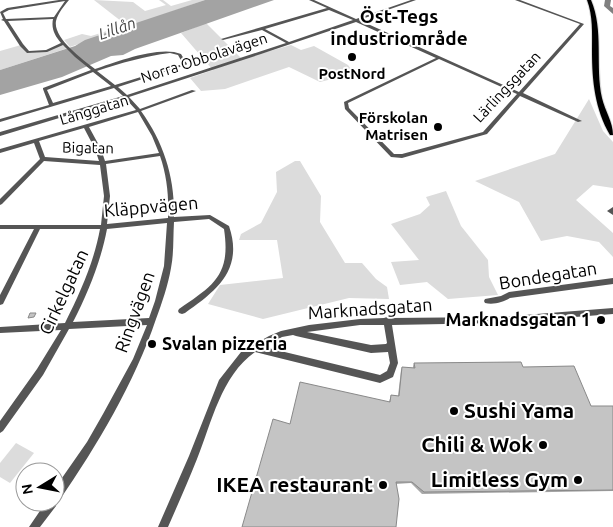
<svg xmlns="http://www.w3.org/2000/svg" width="613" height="527" font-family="Ubuntu,sans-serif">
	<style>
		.green { fill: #dcdcdc }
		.water { fill: #a3a3a3 }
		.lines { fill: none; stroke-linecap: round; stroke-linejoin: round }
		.taxiway { fill: #808080; fill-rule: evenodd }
		.highway-casing { stroke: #dbdbdb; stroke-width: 2 }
		.minor { fill: #555; fill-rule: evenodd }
		.highway { fill: #000; fill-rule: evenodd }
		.wall { fill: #a9a9a9 }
		.building { fill: #c4c4c4; stroke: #898989 }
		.poi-dot { fill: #000; stroke: #fff; stroke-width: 2 }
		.labels { text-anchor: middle; stroke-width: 4; stroke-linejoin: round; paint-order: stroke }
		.far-street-label { font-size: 15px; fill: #000; stroke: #fff }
		.far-poi-label { font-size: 15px; font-weight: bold; fill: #000; stroke: #fff }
		.far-water-label { font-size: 16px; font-style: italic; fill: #444; stroke: #fff }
		.street-label { font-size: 18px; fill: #000; stroke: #fff }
		.poi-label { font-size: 18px; font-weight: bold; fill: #000; stroke: #fff; text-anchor: end }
		.far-district-label { font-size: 19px; font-weight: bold; fill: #000; stroke: #fff }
		.near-poi-label { font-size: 21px; font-weight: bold; fill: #000; stroke: #fff; text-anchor: end }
	</style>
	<rect width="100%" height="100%" fill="#fff"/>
	<!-- green -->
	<g class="green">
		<path d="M94 0 133 2 145 11 166 5 159 0H163L171 6 192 0H205L70 47 64 40 82 34 91 36 126 25Z"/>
		<path d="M206 23 242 59 291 45 301 50 314 46 348 65 351 69 336 78 320 82 289 67 225 89 201 91 190 78 213 70 181 33Z"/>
		<path d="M64 43 67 48 65 49 0 70V51L21 45 28 52 47 51Z"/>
		<path d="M589 99 603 131 613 142V188L593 185 576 200 613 233V257L599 242 567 236 541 241 519 202 475 181 555 154Z"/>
		<path d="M295 161H300L321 196 320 222 345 263H362L376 279 387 287 389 299 349 298 263 319 208 304 220 285 283 278 277 240H239L241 234 261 223 277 192 276 172Z"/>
		<path d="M446 191 461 226 488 260 489 277 498 295 448 299 427 282 400 285 391 262 419 260 391 224 420 214 430 205 426 197Z"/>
		<path d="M16 443 34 453 10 483 0 477V463Z"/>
	</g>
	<!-- water -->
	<path class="water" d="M205 0H274L135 49 123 55 111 56 62 77 0 95V70L75 46 85 40Z"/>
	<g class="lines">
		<!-- taxiway -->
		<path class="taxiway" d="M605 0H611L610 6 613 8V14L604 6Z"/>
		<!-- highway casing -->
		<g class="highway-casing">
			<path id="highway" d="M587 0H591C604 30 595 66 602 98 605 111 613 122 613 135H610C595 109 592 81 592 51 592 33 593 16 587 0Z"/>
		</g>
		<!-- minor -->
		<g class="minor">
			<path d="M59 0H69C64 6 58 13 56 21 53 38 82 59 95 69 116 62 160 45 181 54L187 64 186 65 118 87 127 95 286 43 262 30 223 40 221 39 327 8 309 0H314L356 19 411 0H416L359 20 519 92 580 24 515 0H520L584 24 523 93 582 121 578 122 520 96 487 134 402 158 391 157 345 109 344 102 436 58 356 22 261 54 129 97 140 109 192 90 196 91 141 111C164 143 175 178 174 217L210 215 229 226C244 270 216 291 185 313L182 314 179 313 178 311 179 309C214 285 231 275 224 229L209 219 174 222C173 237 174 253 171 268 168 285 162 303 156 319 134 384 98 444 59 501H57L56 506 40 527H29L46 502H55V488L87 442 103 414 133 359 147 325 69 329 43 375 3 431 0 433V421L37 369 61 330 0 333V327L65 323C80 293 94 262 100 229H40L3 304 0 305V295L34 229H0V225H101L104 196 100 165 44 161 2 204 0 205V199L40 159 34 143 0 153V149L136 110 125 98 0 136V132L123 96 114 88 0 122V119L49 105 43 89V88L91 70 75 57 63 45 47 52 27 53 20 46 4 21 1 20 3 19 0 12 7 8ZM65 1 54 17 6 19 3 13 9 10ZM329 10 353 20 289 42 265 29ZM53 19C51 29 55 36 61 43L46 50 29 51 23 44 8 21ZM170 53 178 55 183 64 115 85 97 71C121 63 145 56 170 53ZM439 59 517 94 483 132 402 154H394L349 108 348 103ZM93 72 111 86 53 103 47 90ZM138 112 152 136 159 153 105 161 101 149 89 127ZM84 128 95 149 99 161 45 157 39 141ZM160 156C167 176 169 197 168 218L107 224 110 196 106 164ZM167 223 164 266 155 301 149 318 73 322C88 293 101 261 107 229Z"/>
			<path d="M613 207V215L607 211Z"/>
			<path d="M613 278V284L510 298C503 302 494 305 485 303L484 301 485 299 501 296 509 292Z"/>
			<path d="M613 308V314L498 323 392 325 398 363 393 377 380 383 255 352C221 376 212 422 197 459 188 482 178 504 168 527H158L189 456 219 380 241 352 269 336 281 331 309 325 360 319 384 318 387 317 390 318 498 317ZM360 325H384L387 343 386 344 371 345 307 332ZM293 335 296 336 371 353 388 352 390 363 387 371 380 375 264 347 282 337Z"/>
		</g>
		<!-- highway -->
		<use href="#highway" class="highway"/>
	</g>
	<!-- wall -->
	<path class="wall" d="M414 363 523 367 591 406H613V491L422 494 411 483 396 484 290 424 389 402 391 395 398 396 401 370 402 367 413 368V366Z"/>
	<!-- building -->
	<g class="building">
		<path d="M30 313H36L34 317 28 318Z"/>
		<path d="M521 362 523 367 574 366 591 406H613V490L424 492 412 482H396L399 499 396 527H242L273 419 290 424 300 382 390 402 391 395 399 396 402 367 415 368 414 363Z"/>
	</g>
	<!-- markers -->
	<g class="poi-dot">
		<circle cx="352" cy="57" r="5"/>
		<circle cx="438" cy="127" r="5"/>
		<circle cx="601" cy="320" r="5"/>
		<circle cx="152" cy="344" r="5"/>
		<circle cx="454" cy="411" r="5"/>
		<circle cx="543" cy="445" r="5"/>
		<circle cx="578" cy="480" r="5"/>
		<circle cx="383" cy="485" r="5"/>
	</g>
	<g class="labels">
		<!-- far-street labels -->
		<g class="far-street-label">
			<text transform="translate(204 58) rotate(-18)" y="5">Norra Obbolavägen</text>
			<text transform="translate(507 87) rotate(-47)" y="5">Lärlingsgatan</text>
			<text transform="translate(94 110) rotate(-17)" y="5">Långgatan</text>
			<text transform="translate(88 148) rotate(1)" y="5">Bigatan</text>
		</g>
		<!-- far-poi labels -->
		<g class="far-poi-label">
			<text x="352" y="79">PostNord</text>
			<text x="428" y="123" text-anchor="end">Förskolan<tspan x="428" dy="17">Matrisen</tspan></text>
		</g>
		<!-- far-water labels -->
		<g class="far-water-label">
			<text transform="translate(117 28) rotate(-19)" y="6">Lillån</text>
		</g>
		<!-- street labels -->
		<g class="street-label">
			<text transform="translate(151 207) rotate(-5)" y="6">Kläppvägen</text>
			<text transform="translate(548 276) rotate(-9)" y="6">Bondegatan</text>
			<text transform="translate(64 292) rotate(-65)" y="6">Cirkelgatan</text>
			<text transform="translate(370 309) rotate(-4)" y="6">Marknadsgatan</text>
			<text transform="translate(135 312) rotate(-70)" y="6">Ringvägen</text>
		</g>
		<!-- poi labels -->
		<g class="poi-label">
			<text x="591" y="326">Marknadsgatan 1</text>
			<text x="162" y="350" text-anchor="start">Svalan pizzeria</text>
		</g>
		<!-- far-district labels -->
		<g class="far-district-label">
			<text x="399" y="23">Öst-Tegs<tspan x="399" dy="22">industriområde</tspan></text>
		</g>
		<!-- near-poi labels -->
		<g class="near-poi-label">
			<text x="464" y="418" text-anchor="start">Sushi Yama</text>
			<text x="533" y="452">Chili &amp; Wok</text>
			<text x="568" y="487">Limitless Gym</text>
			<text x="373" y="492">IKEA restaurant</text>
		</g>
	</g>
	<!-- north arrow -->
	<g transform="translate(40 487) rotate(260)"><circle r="24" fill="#ffffff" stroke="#999999"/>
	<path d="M0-4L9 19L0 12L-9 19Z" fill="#000000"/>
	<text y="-8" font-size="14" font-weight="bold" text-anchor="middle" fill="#000000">N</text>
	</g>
</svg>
